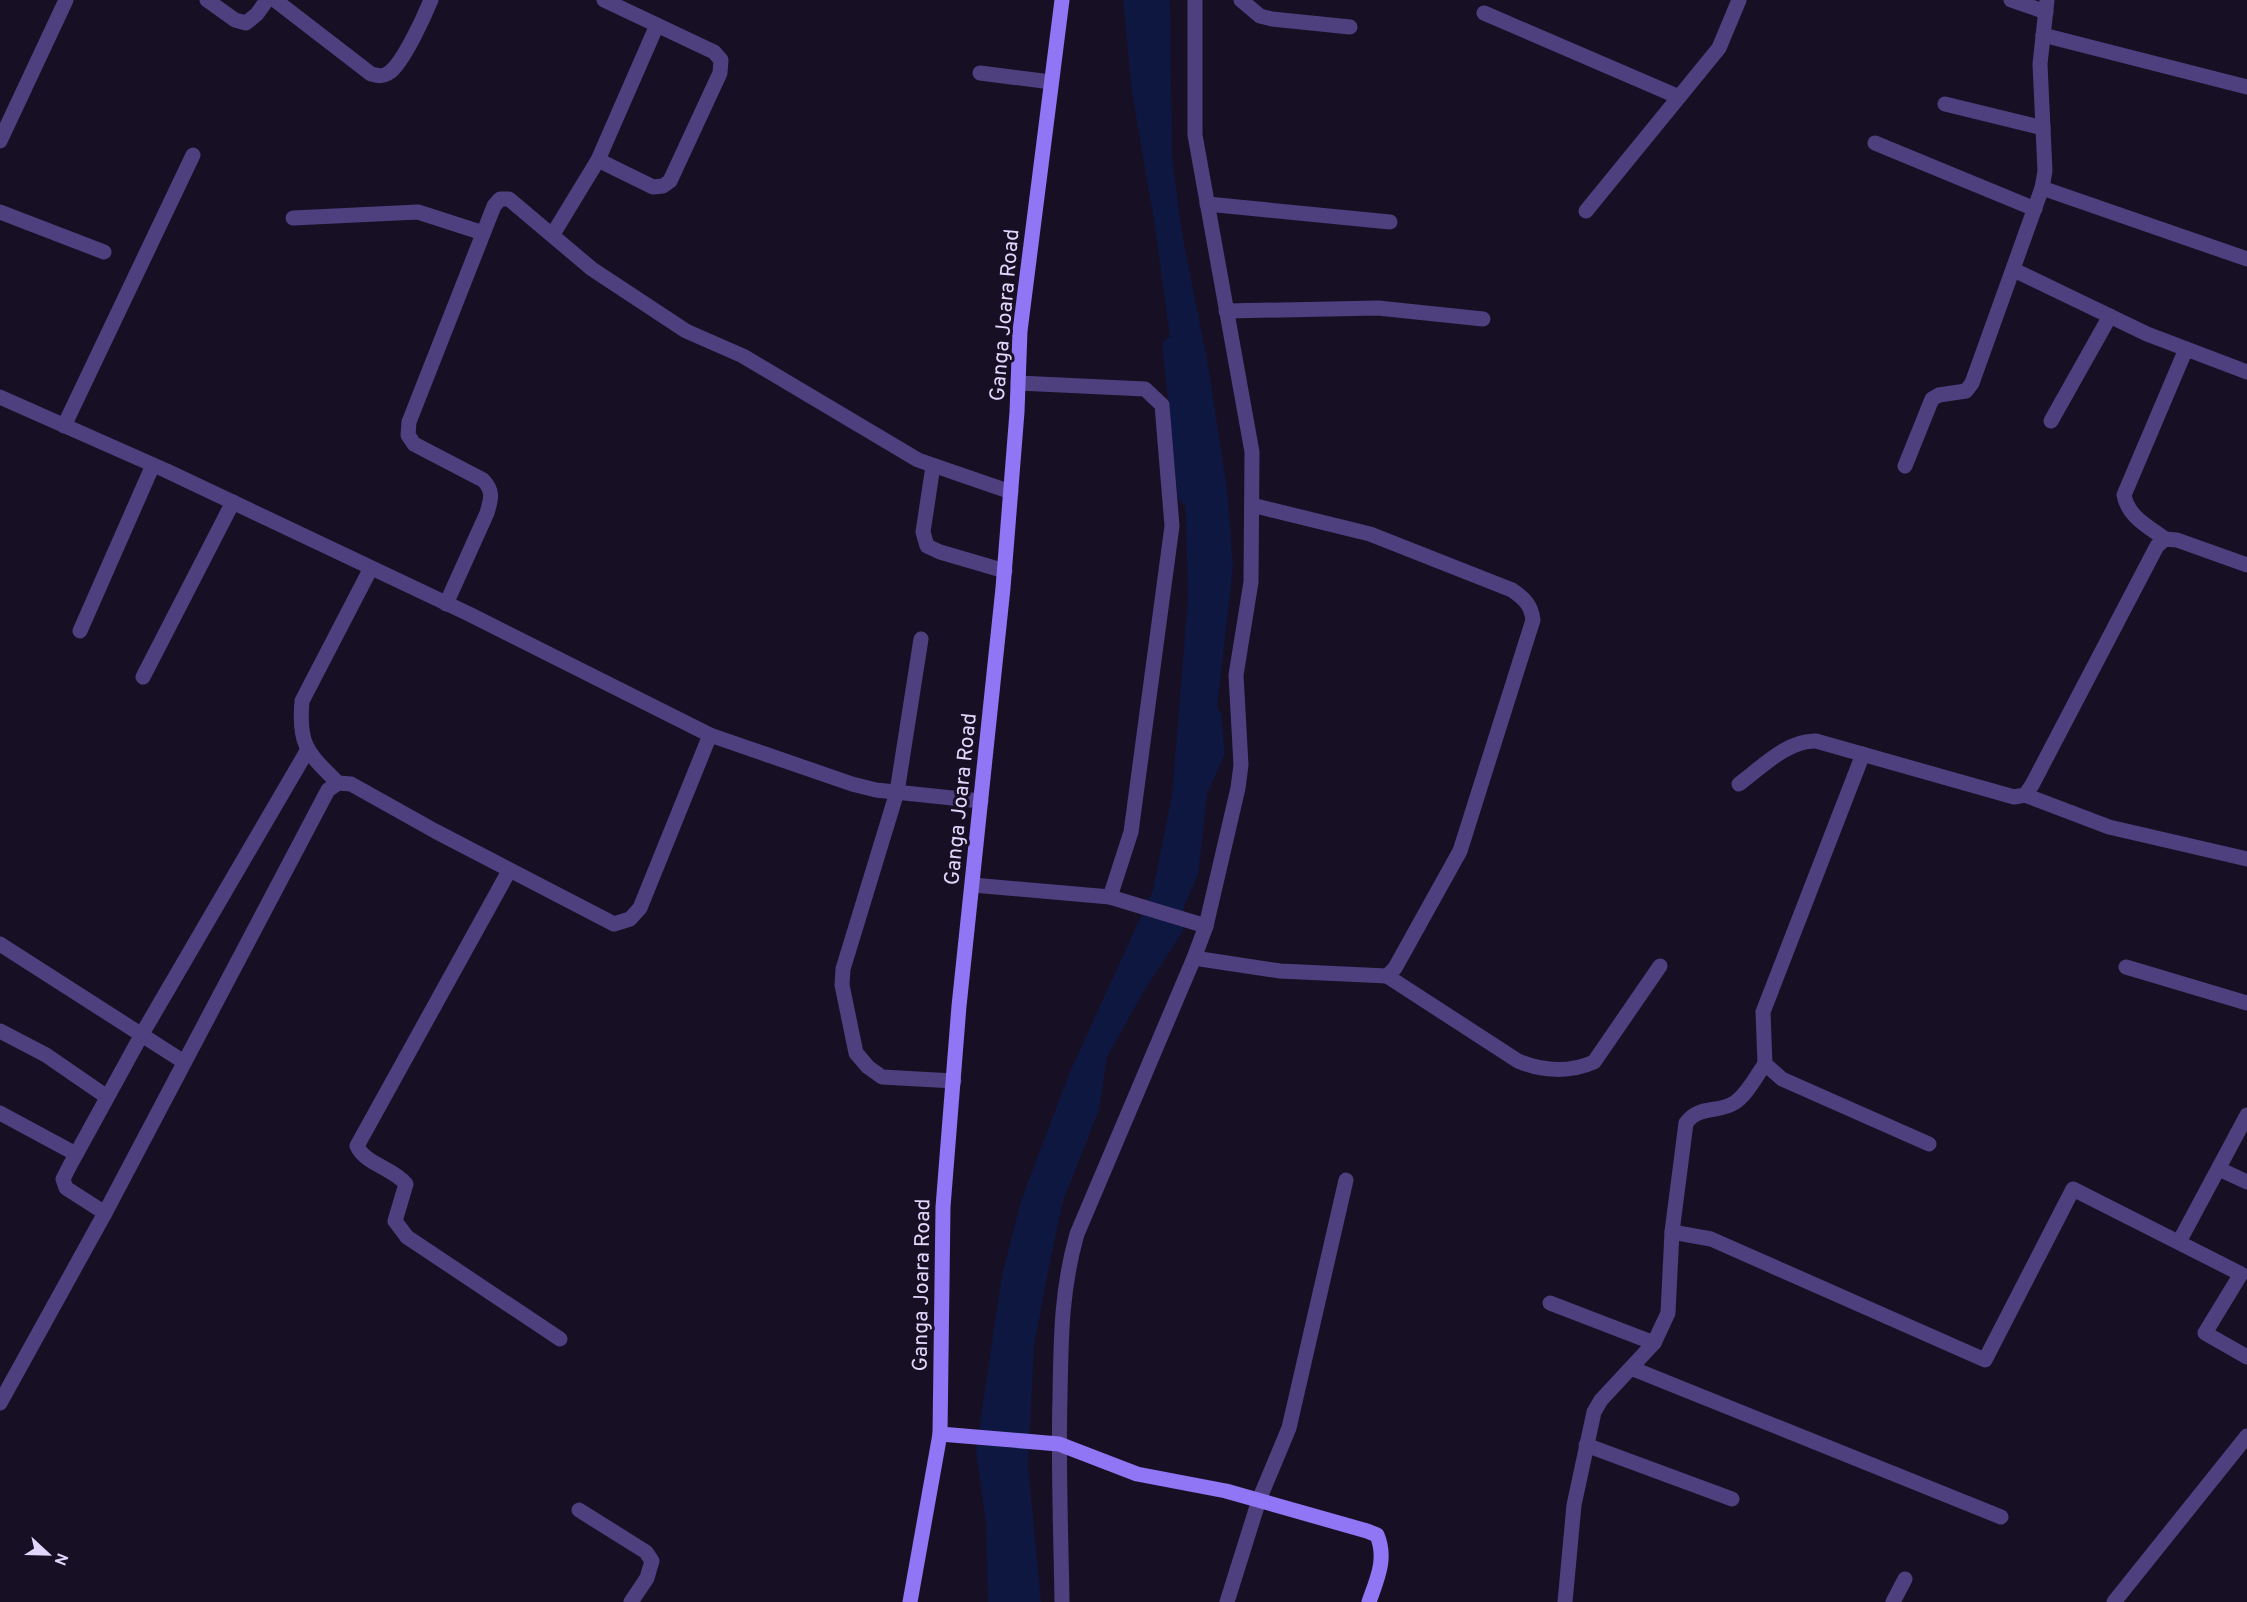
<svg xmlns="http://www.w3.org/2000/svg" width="2247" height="1602" font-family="Overpass,sans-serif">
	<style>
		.water { fill: #0e173f }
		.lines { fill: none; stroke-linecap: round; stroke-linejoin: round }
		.canal { stroke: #0e173f; stroke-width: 21 }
		.minor { stroke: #4e3f7f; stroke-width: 15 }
		.secondary { stroke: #9075f4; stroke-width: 15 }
		.labels { text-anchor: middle; stroke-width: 6; stroke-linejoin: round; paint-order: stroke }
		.street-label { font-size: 21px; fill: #e2d6fc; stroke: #171024 }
	</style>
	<rect width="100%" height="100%" fill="#171024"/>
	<!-- water -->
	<path class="water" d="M1123 0H1170L1172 157 1182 234 1208 365 1227 489 1233 567 1198 875 1184 906 1183 931 1142 994 1107 1057 1099 1110 1063 1201 1050 1261 1034 1346 1028 1466 1041 1602H988L986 1522 976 1451 1002 1275 1021 1201 1069 1074 1153 890 1172 796 1188 599 1184 439 1154 220 1132 92Z"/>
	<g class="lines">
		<!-- canal -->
		<g class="canal">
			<path d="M1173 347 1188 495"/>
			<path d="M1201 782 1214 752 1211 717"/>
		</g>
		<!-- minor -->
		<g class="minor">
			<path d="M207 0 235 20 246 23 257 14 267 0"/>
			<path d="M275 0 371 74C379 76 383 77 390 72 404 61 424 17 431 0"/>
			<path d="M1241 0 1260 16 1272 19 1350 27"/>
			<path d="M2011 0 2046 12"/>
			<path d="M1484 13 1679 97"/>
			<path d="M2043 35 2247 87"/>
			<path d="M980 73 1051 82"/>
			<path d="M1945 104 2043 128"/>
			<path d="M0 141 66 0"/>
			<path d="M1875 143 2035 209"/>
			<path d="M598 160 653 187 663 186 670 181 720 73 721 60 714 52 604 0"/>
			<path d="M2042 188 2247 259"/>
			<path d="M1207 204 1390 222"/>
			<path d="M1586 211 1719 48 1739 0"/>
			<path d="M0 212 104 252"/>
			<path d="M293 218 418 212 483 233"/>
			<path d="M553 234 598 160 657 25"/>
			<path d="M2014 270 2147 334 2247 372"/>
			<path d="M1226 311 1378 308 1483 319"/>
			<path d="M1018 383 1145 389 1162 405 1172 526 1131 832 1110 897"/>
			<path d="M0 397 167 471 469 614 710 735 852 784 876 790 981 801"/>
			<path d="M2051 421 2110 316"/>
			<path d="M64 426 193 155"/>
			<path d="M933 466 923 532 927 546 940 552 1005 571"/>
			<path d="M1905 466 1932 399 1939 395 1966 391 1972 383 2042 188 2045 171 2040 64 2047 0"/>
			<path d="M2165 539C2148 526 2128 517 2124 495L2186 349"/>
			<path d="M446 604 487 513C491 499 494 491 483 480L414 444 408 435 409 422 494 206 500 199H509L592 269 686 331 743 356 918 460 1011 492"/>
			<path d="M80 631 153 465"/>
			<path d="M921 639 897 792 843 969 842 985 856 1053 868 1067 882 1077 954 1081"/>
			<path d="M143 677 233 502"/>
			<path d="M1863 754 1763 1012 1765 1064 1782 1079 1929 1144"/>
			<path d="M338 783C308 753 298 746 302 701L371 568"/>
			<path d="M1739 784C1761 768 1787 740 1816 741L2014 797 2025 795 2032 785 2157 546 2165 539 2177 540 2247 565"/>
			<path d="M2025 795 2109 827 2247 859"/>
			<path d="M509 871 357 1146C365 1164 393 1168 406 1184L395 1221 407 1237 560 1339"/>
			<path d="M973 885 1110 897 1206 926"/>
			<path d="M0 944 184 1062"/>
			<path d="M1194 958 1280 971 1387 976 1395 968 1460 851 1533 620C1531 605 1525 599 1512 590L1370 534 1252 505"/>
			<path d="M2126 967 2247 1003"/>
			<path d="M1387 976 1518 1061C1542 1071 1569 1073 1594 1062L1660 966"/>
			<path d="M0 1031 46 1055 107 1097"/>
			<path d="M0 1113 76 1154"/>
			<path d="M2219 1169 2247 1182"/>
			<path d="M105 1213 66 1188 63 1179 68 1169 142 1034 307 751"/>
			<path d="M1672 1232 1711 1239 1985 1360 2073 1189 2241 1274 2205 1333 2247 1357"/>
			<path d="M2179 1242 2247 1115"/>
			<path d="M1550 1303 1654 1343"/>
			<path d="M1631 1368 2001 1517"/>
			<path d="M0 1403 105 1213 328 790 338 783 351 784 435 831 614 924 630 919 640 908 710 735"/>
			<path d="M1586 1445 1732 1499"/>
			<path d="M579 1510 646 1552 652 1561 647 1578 631 1602"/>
			<path d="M1062 1602C1061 1534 1058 1465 1060 1397 1061 1339 1061 1290 1077 1234L1194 958 1206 926 1238 788 1241 765 1236 675 1251 582 1252 452 1195 135V0"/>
			<path d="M1227 1602 1259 1500 1289 1428 1346 1180"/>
			<path d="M1565 1602 1574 1505 1594 1412 1601 1400 1654 1343 1668 1313 1672 1232 1686 1123C1699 1105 1718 1113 1734 1103 1747 1095 1756 1076 1765 1064"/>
			<path d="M1893 1602 1905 1579"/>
			<path d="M2114 1602 2247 1436"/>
		</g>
		<!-- secondary -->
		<g class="secondary">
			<path d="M940 1434 1059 1444 1137 1474 1226 1491 1367 1531 1377 1535C1387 1559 1377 1579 1369 1602"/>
			<path d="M910 1602 940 1434 943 1207 959 1006 1003 588 1017 412 1020 331 1062 0"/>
		</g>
	</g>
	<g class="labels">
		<!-- street labels -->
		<g class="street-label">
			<text transform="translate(1004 315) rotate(-85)" y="7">Ganga Joara Road</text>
			<text transform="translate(960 799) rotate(-84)" y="7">Ganga Joara Road</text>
			<text transform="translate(921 1285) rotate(-89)" y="7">Ganga Joara Road</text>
		</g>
	</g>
	<!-- north arrow -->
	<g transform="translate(48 1554) rotate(112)" stroke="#171024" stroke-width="4.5" paint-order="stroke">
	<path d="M0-4.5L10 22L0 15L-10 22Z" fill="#e2d6fc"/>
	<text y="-9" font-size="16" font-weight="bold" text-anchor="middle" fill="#e2d6fc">N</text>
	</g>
</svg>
